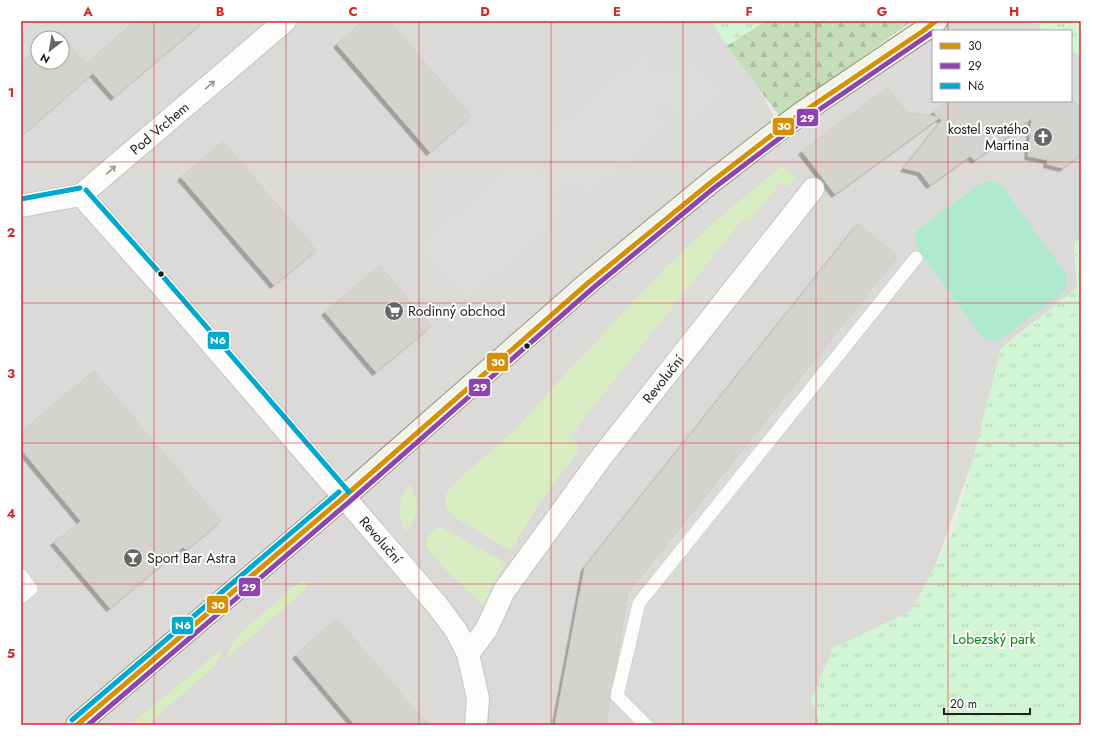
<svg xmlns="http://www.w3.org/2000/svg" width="1102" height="746" font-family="Jost,sans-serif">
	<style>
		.residential { fill: #dcdad8; fill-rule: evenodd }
		.grass { fill: #d8edc2 }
		.forest { fill: url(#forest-firs) }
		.park { fill: url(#park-tufts) }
		.pitch { fill: #aee8d1 }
		.parking { fill: #dddcda }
		.building { fill: #d5d3cf; stroke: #d0ccc7; filter: url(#shadow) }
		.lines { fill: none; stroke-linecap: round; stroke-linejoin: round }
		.lane-casing { stroke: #c5c4c2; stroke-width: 14 }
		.street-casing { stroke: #c5c4c2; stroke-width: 24 }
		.secondary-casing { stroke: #95977e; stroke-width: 24 }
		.lane { stroke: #fcfcfb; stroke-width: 13 }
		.street { stroke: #fcfcfb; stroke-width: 22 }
		.secondary { stroke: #f3f4e9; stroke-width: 22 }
		.bus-1-casing { stroke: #fff; stroke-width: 8 }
		.bus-2-casing { stroke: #fff; stroke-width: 8 }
		.bus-3-casing { stroke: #fff; stroke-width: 8 }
		.bus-1 { stroke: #d69204; stroke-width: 5 }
		.bus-2 { stroke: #8e44ad; stroke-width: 5 }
		.bus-3 { stroke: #00a9ce; stroke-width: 5 }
		.oneway { stroke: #989898 }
		.grid { fill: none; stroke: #d62828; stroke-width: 1; stroke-opacity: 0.55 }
		.bus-dot { fill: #1e1e1e; stroke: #fff; stroke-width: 1.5 }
		.labels { text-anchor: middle; stroke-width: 4; stroke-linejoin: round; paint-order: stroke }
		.street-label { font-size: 14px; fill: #1e1e1e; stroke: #fff }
		.poi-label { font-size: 14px; fill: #1e1e1e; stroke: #fff; text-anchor: start }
		.park-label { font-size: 14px; fill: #038511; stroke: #fff }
		.line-badge { stroke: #fff; stroke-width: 1.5 }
		.badge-label { font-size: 11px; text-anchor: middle; font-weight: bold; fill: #fff }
		.neatline { fill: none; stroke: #d62828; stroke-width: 1.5 }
		.grid-label { font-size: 13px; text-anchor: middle; font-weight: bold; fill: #d62828 }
	</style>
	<defs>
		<pattern id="forest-firs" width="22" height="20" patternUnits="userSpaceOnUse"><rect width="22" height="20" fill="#c5ddb9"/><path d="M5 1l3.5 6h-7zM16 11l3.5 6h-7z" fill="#a9bd9f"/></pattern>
		<pattern id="park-tufts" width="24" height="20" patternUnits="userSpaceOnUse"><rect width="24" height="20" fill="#d2f5d3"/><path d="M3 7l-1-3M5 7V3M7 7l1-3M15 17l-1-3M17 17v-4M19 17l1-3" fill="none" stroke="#b4d2b5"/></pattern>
		<filter id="shadow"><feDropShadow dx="-3.5" dy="3.5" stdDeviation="0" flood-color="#0004"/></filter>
	</defs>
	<rect width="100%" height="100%" fill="#edebe6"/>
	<!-- residential -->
	<path class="residential" d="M21 21H725L776 121 918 21H1029L1044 31H933V101H1071V50L1081 57V236L1074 246 1077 288 1017 335 879 725H21ZM38 38H62V62H38Z"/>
	<!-- grass -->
	<g class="grass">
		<path d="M782 166 796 178 788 188 781 182 749 222 743 219 571 436 578 445V452L548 491 530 518 511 551 454 517 446 507 445 496 453 484 515 430 568 371 666 267 723 214Z"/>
		<path d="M410 484C419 505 420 514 405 532L399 516 401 499Z"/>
		<path d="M440 527 505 562 485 607 444 568 427 548 426 540 431 533Z"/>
		<path d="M303 579 308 585 306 589 227 658 226 657 232 644 240 633Z"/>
		<path d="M221 650 222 653 215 666 147 725H130Z"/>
	</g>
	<!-- forest -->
	<path class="forest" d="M765 21H912L780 117 727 46Z"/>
	<!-- park -->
	<g class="park">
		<path d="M711 21H765L727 46Z"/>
		<path d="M1029 21H1081V57L1071 50V31H1044Z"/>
		<path d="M1081 236V725H820L811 700 833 648 911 611 956 526 1001 348 1077 288 1074 246Z"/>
	</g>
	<!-- pitch -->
	<path class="pitch" d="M989 181 996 182 1002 186 1066 274C1067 282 1067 287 1063 293L999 340C992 341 987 341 981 336L917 248C914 240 914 237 918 229L982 183Z"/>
	<!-- parking -->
	<g class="parking">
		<path d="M642 56 655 71 665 68 676 73 690 60 720 95 684 126 663 101 651 111 665 128 587 195 573 179 553 196 566 212 466 298 421 245 523 158 538 174 556 158 542 141Z"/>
		<path d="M796 178 813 189 600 459 570 436 743 219 749 222 781 182 788 188Z"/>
	</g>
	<!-- building -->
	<g class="building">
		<path d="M136 21H204L114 97 93 73 21 136V63L38 49V62H62V38H50L58 31 86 64Z"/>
		<path d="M364 21H389L471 116 430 152 337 44Z"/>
		<path d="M887 88 906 112 938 117 933 112 948 101H1074L1081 110V154L1063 168 1047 164 1048 160 1028 156 1032 118 975 160 970 156 930 185 920 172 904 168 942 120 939 118 835 194 802 151Z"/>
		<path d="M223 142 316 250 274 285 181 177Z"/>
		<path d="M858 224 898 256 628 592 616 664 609 694 610 700 606 725H555L585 567Z"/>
		<path d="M380 266 431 326 376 372 325 312Z"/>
		<path d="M94 371 221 521 186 550 183 547 110 608 54 542 81 521 21 449V432Z"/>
		<path d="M337 619 428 725H355L296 655Z"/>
	</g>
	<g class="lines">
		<!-- lane casing -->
		<g class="lane-casing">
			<g id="lane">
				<path d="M21 575 31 589 21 597"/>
				<path d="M646 725 617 696 639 603 916 258"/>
			</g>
		</g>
		<!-- street casing -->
		<g class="street-casing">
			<g id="street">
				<path id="s1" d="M81 195 161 285 437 605 457 632 468 654 478 698 476 725"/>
				<path id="s2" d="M21 206 81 195 285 21"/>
				<path id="s3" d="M468 654 486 630 504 591 600 459 813 189"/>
			</g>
		</g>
		<!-- secondary casing -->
		<g class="secondary-casing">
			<path id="secondary" d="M77 725 344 497 588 283 710 183 768 138 803 112 923 31 936 21"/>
		</g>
		<!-- lane -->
		<use href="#lane" class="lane"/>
		<!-- street -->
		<use href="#street" class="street"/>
		<!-- secondary -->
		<use href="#secondary" class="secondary"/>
		<!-- bus-1 casing -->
		<g class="bus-1-casing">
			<path id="bus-1" d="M77 725 344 497 588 283 710 183 768 138 803 112 923 31 936 21"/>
		</g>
		<!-- bus-2 casing -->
		<g class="bus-2-casing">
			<path id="bus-2" d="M88 725 349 502 593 288 714 188 772 144 807 118 933 32"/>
		</g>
		<!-- bus-3 casing -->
		<g class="bus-3-casing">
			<g id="bus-3">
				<path d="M86 190 166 280 349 492"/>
				<path d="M21 199 80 188"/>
				<path d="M72 720 339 492"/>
			</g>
		</g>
		<!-- bus-1 -->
		<use href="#bus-1" class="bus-1"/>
		<!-- bus-2 -->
		<use href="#bus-2" class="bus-2"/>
		<!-- bus-3 -->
		<use href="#bus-3" class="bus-3"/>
	</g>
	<!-- one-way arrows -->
	<defs><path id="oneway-shaft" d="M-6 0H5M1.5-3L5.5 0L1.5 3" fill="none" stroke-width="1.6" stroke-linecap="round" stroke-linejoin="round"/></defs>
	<g class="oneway">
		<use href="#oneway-shaft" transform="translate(210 85) rotate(-41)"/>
		<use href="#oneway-shaft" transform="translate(111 170) rotate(-41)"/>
	</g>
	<!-- grid -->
	<path class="grid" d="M154 21V725M286 21V725M419 21V725M551 21V725M683 21V725M816 21V725M948 21V31M948 101V725M21 162H1081M21 303H1081M21 443H1081M21 584H1081"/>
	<!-- icons -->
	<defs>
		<g id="church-disc" transform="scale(1)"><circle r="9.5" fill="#666664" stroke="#fff"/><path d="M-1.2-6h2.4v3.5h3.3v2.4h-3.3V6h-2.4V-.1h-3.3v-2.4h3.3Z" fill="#fff"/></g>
		<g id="supermarket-disc" transform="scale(1)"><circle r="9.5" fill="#666664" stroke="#fff"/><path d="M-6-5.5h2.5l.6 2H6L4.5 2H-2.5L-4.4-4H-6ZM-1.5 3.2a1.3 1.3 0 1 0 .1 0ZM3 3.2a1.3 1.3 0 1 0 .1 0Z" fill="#fff"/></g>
		<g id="bar-disc" transform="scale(1)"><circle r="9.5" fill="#666664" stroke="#fff"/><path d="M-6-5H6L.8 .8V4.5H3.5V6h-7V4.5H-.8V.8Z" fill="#fff"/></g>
	</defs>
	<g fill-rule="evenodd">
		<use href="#church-disc" x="1043" y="137"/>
		<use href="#supermarket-disc" x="394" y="311"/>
		<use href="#bar-disc" x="133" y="558"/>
	</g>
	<!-- markers -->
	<g class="bus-dot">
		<circle cx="161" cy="274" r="3.5"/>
		<circle cx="527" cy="346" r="3.5"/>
	</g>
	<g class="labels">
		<!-- street labels -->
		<g class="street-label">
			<text dy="5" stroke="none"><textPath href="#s2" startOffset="164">Pod Vrchem</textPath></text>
			<text dy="5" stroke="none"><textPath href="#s3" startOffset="338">Revoluční</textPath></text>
			<text dy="5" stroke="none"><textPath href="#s1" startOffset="457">Revoluční</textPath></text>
		</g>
		<!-- poi labels -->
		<g class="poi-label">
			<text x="1029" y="134" text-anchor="end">kostel svatého<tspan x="1029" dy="16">Martina</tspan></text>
			<text x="408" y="316">Rodinný obchod</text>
			<text x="147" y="563">Sport Bar Astra</text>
		</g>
		<!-- park labels -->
		<g class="park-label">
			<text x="994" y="644">Lobezský park</text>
		</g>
	</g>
	<g class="line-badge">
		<rect x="796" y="108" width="23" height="19" rx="4" fill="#8e44ad"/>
		<rect x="772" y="117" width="23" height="19" rx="4" fill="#d69204"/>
		<rect x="207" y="331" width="23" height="19" rx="4" fill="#00a9ce"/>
		<rect x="486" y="352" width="23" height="20" rx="4" fill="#d69204"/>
		<rect x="468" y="378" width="23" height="19" rx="4" fill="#8e44ad"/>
		<rect x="238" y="577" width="23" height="20" rx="4" fill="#8e44ad"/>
		<rect x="206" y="595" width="23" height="19" rx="4" fill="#d69204"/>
		<rect x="171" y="616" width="23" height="19" rx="4" fill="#00a9ce"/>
	</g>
	<g class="badge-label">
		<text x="807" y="122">29</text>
		<text x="784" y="130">30</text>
		<text x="218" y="344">N6</text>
		<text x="498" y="366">30</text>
		<text x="480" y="391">29</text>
		<text x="249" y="591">29</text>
		<text x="218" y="609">30</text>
		<text x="183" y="629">N6</text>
	</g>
	<!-- border -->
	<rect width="1102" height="746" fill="none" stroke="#ffffff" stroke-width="44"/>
	<!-- legend -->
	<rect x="932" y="30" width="140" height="72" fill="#ffffff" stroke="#a5a5a5"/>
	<rect x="940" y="43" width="20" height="6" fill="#d69204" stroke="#a5a5a5"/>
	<text x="968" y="50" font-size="12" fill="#1e1e1e">30</text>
	<rect x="940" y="63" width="20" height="6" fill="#8e44ad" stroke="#a5a5a5"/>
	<text x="968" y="70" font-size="12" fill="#1e1e1e">29</text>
	<rect x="940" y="83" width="20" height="6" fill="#00a9ce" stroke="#a5a5a5"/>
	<text x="968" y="90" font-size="12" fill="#1e1e1e">N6</text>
	<!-- north arrow -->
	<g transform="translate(50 50) rotate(211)"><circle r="19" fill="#ffffff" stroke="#a5a5a5"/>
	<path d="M0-3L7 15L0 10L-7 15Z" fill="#666664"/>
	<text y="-6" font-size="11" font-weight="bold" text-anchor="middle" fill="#1e1e1e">N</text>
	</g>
	<!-- scale -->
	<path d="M944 708v6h86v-6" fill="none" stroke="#1e1e1e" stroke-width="2"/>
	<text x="950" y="708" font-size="12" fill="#1e1e1e" stroke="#ffffff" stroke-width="3" paint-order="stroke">20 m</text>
	<rect x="22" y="22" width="1058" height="702" class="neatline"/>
	<g class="grid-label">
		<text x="88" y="16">A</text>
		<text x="220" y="16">B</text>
		<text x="353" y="16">C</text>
		<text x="485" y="16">D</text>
		<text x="617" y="16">E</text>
		<text x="749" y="16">F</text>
		<text x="882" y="16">G</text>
		<text x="1014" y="16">H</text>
		<text x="11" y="97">1</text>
		<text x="11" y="237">2</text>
		<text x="11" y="378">3</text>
		<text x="11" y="518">4</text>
		<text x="11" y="658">5</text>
	</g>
</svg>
